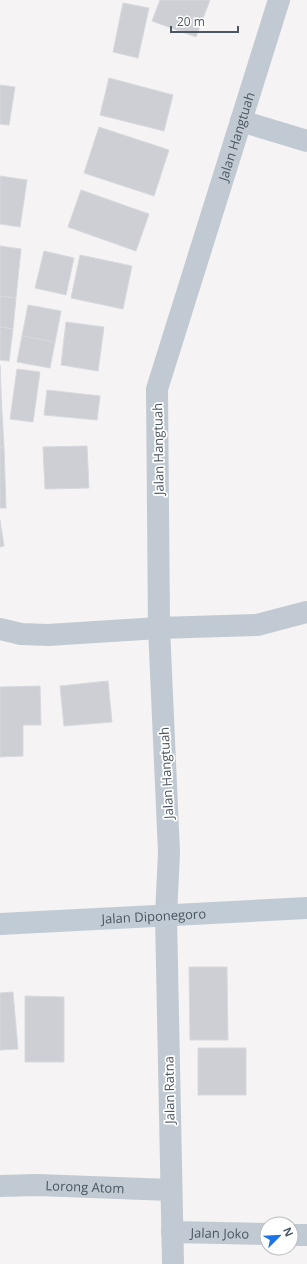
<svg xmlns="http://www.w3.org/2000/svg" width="307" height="1264" font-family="'Open Sans',sans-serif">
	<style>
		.building { fill: #cdcfd5; stroke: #d7d9de }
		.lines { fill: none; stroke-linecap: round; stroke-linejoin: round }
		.street { stroke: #c1cad2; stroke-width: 22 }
		.secondary { stroke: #c1cbd6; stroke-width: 22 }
		.labels { text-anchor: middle; stroke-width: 3.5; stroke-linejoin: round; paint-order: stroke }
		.street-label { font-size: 13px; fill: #4a5661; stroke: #fff }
	</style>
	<rect width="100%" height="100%" fill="#f5f3f3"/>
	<!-- building -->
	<g class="building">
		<path d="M160 0H210L196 37 152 21Z"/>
		<path d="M123 3 149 8 138 58 113 52Z"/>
		<path d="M109 78 173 95 164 131 100 115Z"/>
		<path d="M0 85 15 87 9 125 0 124Z"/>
		<path d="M99 127 169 150 154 196 84 173Z"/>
		<path d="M0 176 27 180 20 227 0 224Z"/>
		<path d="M81 190 149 214 136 251 68 227Z"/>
		<path d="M0 246 21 249 16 298 0 296Z"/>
		<path d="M44 251 74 258 66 295 35 288Z"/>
		<path d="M80 255 132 266 123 309 71 298Z"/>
		<path d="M0 296 16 298 13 329 0 327Z"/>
		<path d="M28 305 61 311 55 342 22 336Z"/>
		<path d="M66 322 104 327 98 371 61 365Z"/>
		<path d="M0 327 13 329 9 361 0 360Z"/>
		<path d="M22 336 55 342 50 368 17 362Z"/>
		<path d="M0 365 2 414H0Z"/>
		<path d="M17 369 40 372 33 422 10 419Z"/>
		<path d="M47 390 100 396 97 420 44 415Z"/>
		<path d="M0 414H2L4 447H0Z"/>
		<path d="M87 446 89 488 45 489 43 447Z"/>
		<path d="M0 447H4L6 508H0Z"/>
		<path d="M0 520 4 546 0 547Z"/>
		<path d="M108 681 112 722 64 726 60 686Z"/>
		<path d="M40 686 41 725H23V756L0 757V687Z"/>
		<path d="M189 967H227L228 1040H190Z"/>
		<path d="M13 992 18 1049 0 1050V993Z"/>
		<path d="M25 996 64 997V1062H25Z"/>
		<rect x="198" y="1048" width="48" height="47"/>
	</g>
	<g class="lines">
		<!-- street -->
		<g class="street">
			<path d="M241 121 307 141"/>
			<path d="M0 629 21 634 48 635 159 628 257 625 307 612"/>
			<path id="s1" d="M0 1186 38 1185 170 1190"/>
			<path id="s2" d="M172 1232 267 1234"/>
			<path d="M291 1235H307"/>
			<path id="s3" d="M173 1264 166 916 169 852 159 628 157 389 279 0"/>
		</g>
		<!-- secondary -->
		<path class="secondary" id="s4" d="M0 924 307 908"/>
	</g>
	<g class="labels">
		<!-- street labels -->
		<g class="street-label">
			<text dy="5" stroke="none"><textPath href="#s3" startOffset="1140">Jalan Hangtuah</textPath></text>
			<text transform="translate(158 449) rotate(-91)" y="5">Jalan Hangtuah</text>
			<text transform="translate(166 773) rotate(-93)" y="5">Jalan Hangtuah</text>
			<text dy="5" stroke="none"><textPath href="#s4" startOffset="154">Jalan Diponegoro</textPath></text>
			<text transform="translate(169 1090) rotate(-91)" y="5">Jalan Ratna</text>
			<text dy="5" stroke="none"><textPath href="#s1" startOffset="85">Lorong Atom</textPath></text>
			<text dy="5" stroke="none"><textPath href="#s2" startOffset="48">Jalan Joko</textPath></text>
		</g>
	</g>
	<!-- north arrow -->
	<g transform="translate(279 1236) rotate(66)"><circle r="19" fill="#ffffff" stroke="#b7bbc0"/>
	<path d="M0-3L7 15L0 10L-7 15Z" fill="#1a73e8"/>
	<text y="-6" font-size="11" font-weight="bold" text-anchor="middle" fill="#4a5661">N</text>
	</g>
	<!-- scale -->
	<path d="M171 26v6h67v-6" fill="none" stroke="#4a5661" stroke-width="2"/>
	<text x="177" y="26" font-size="12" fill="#4a5661" stroke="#ffffff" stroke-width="3" paint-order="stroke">20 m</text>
</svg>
